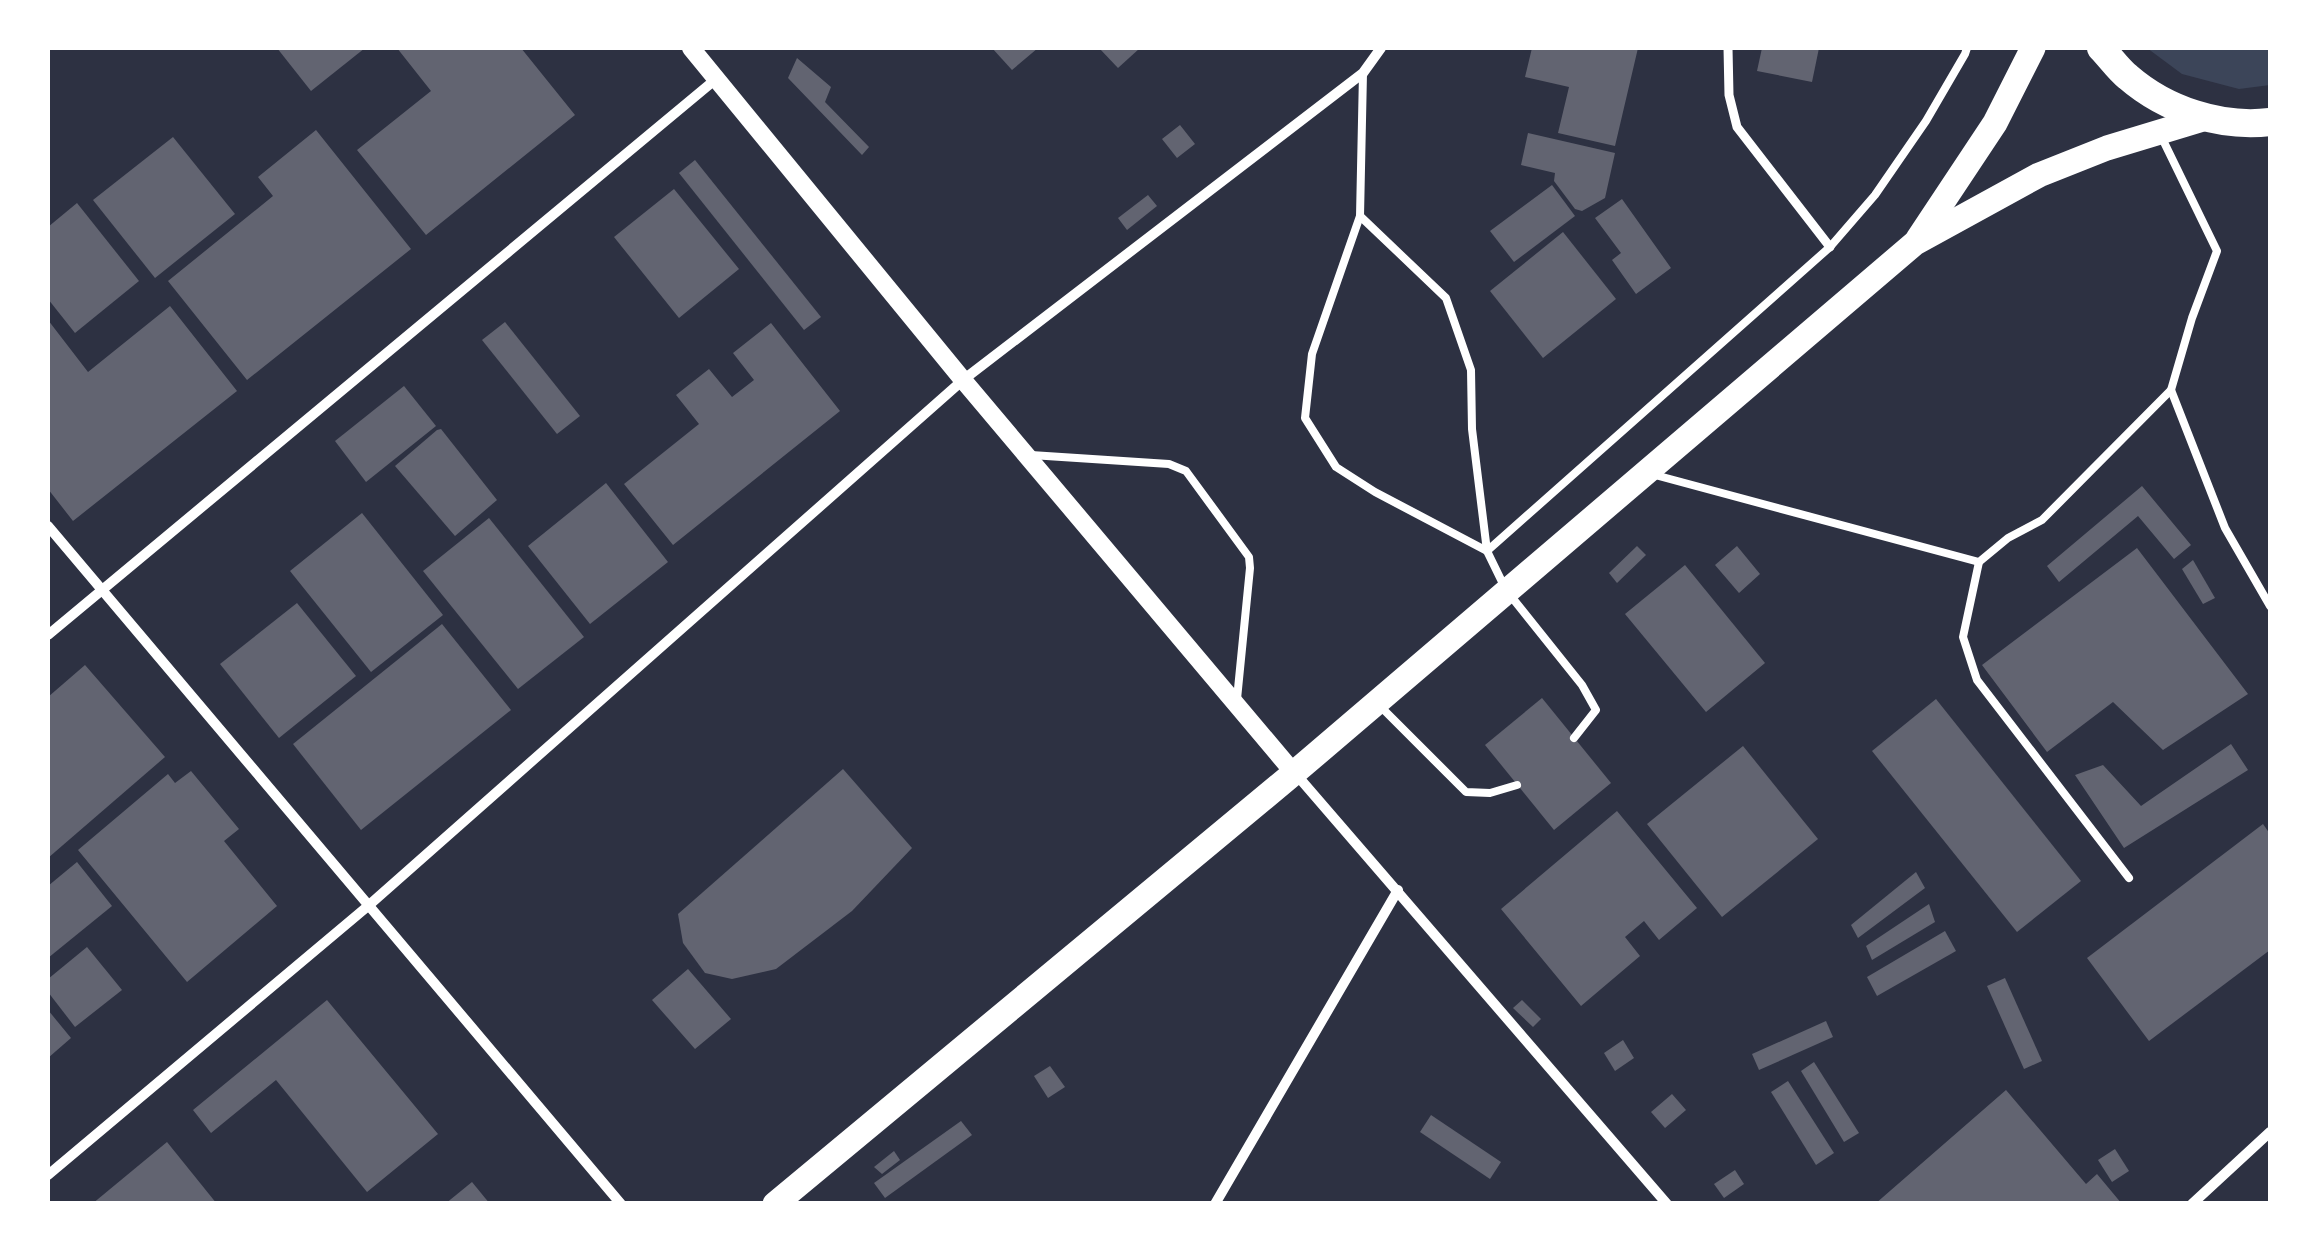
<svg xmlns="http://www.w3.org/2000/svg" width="2318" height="1251" font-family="Helvetica,sans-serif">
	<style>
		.green { fill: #3c4559 }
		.building { fill: #626471 }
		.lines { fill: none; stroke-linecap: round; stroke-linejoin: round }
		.service { stroke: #fff; stroke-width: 8 }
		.pedestrian { stroke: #fff; stroke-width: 9 }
		.minor { stroke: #fff; stroke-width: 10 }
		.tertiary { stroke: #fff; stroke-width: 18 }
		.primary { stroke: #fff; stroke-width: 25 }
		.trunk { stroke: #fff; stroke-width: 28 }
	</style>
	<rect width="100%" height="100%" fill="#2d3142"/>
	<!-- green -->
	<path class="green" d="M2147 48H2270V85L2239 89 2182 74Z"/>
	<!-- building -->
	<g class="building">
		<path d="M277 48H365L311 91Z"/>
		<path d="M397 48H521L575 115 426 235 357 150 431 91Z"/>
		<path d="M992 48H1038L1012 70Z"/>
		<path d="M1099 48H1140L1118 68Z"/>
		<path d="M1532 48H1638L1615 146 1558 133 1569 87 1525 77Z"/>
		<path d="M1762 48H1819L1812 82 1757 71Z"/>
		<path d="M797 58 831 87 825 102 869 147 862 155 788 78Z"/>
		<path d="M1180 125 1195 144 1177 158 1162 139Z"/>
		<path d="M316 130 411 249 247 380 168 281 273 196 258 177Z"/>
		<path d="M1528 133 1615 153 1605 198 1582 211 1575 209 1554 181 1555 173 1521 165Z"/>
		<path d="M173 137 235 214 155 278 93 200Z"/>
		<path d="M695 160 821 317 804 330 679 173Z"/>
		<path d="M1552 185 1575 216 1514 262 1490 231Z"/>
		<path d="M674 189 739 269 679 318 614 237Z"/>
		<path d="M1148 195 1157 206 1127 230 1118 218Z"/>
		<path d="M1622 199 1671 268 1636 294 1612 260 1621 253 1595 218Z"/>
		<path d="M77 203 139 281 75 333 48 299V227Z"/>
		<path d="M1563 232 1616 299 1543 358 1490 291Z"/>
		<path d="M170 306 237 391 73 521 48 489V320L88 372Z"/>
		<path d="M505 322 580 416 557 434 482 340Z"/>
		<path d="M771 323 840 411 673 545 624 484 699 424 676 395 709 369 732 397 754 380 733 353Z"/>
		<path d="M404 386 436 426 366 482 335 441Z"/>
		<path d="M441 429 497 500 455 536 395 466 437 430Z"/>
		<path d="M606 483 668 562 590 624 528 546Z"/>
		<path d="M2142 486 2191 545 2174 559 2138 516 2059 582 2047 566Z"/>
		<path d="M362 513 443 615 371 672 290 571Z"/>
		<path d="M489 518 584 637 518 689 423 571Z"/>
		<path d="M1637 546 1646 555 1617 583 1609 573Z"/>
		<path d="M1737 546 1760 574 1739 593 1715 565Z"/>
		<path d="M2137 548 2248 694 2163 750 2113 702 2047 752 1982 665Z"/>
		<path d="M2193 560 2215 598 2203 604 2182 569Z"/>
		<path d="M1685 565 1765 663 1706 712 1625 614Z"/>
		<path d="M297 603 356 676 279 738 220 664Z"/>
		<path d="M442 624 511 710 361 830 293 744Z"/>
		<path d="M85 665 165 757 48 858V697Z"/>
		<path d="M1542 698 1611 783 1554 830 1485 745Z"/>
		<path d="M1936 699 2081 881 2017 932 1872 751Z"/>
		<path d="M2231 744 2248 770 2124 848 2075 775 2103 765 2141 806Z"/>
		<path d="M1743 746 1818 839 1722 917 1647 824Z"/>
		<path d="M843 769 912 848 852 911 776 969 732 979 705 973 683 943 678 914Z"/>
		<path d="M191 771 239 829 224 841 277 906 187 982 78 850 168 774 175 783Z"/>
		<path d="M1617 811 1697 908 1659 940 1644 921 1625 937 1640 956 1581 1006 1501 909Z"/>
		<path d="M2263 824 2270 834V950L2149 1041 2087 958Z"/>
		<path d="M77 862 112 906 48 958V886Z"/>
		<path d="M1916 872 1925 888 1858 938 1851 925Z"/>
		<path d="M1929 904 1935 922 1872 960 1866 946Z"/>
		<path d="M1945 931 1956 951 1877 996 1867 977Z"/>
		<path d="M87 947 122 990 75 1027 48 992V979Z"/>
		<path d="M688 969 731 1019 695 1049 652 1000Z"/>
		<path d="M2005 978 2042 1061 2024 1069 1987 986Z"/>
		<path d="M327 1000 438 1134 367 1192 276 1080 211 1133 193 1110Z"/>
		<path d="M1522 1000 1541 1019 1533 1027 1513 1008Z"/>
		<path d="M48 1010 71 1038 48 1058Z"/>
		<path d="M1826 1021 1833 1037 1759 1070 1752 1054Z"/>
		<path d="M1623 1040 1634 1058 1615 1071 1604 1053Z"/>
		<path d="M1814 1062 1859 1133 1844 1142 1801 1071Z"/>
		<path d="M1050 1066 1065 1087 1048 1098 1034 1076Z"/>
		<path d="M1788 1081 1834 1153 1816 1165 1771 1092Z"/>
		<path d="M2006 1090 2086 1184 2097 1174 2122 1204H1875Z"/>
		<path d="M1672 1094 1686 1110 1665 1128 1651 1112Z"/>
		<path d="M1431 1115 1501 1162 1490 1179 1420 1132Z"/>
		<path d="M961 1121 972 1135 885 1198 874 1183Z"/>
		<path d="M167 1142 217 1204H92Z"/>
		<path d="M2115 1149 2129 1171 2112 1182 2098 1160Z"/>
		<path d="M894 1151 900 1160 882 1174 874 1167Z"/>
		<path d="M1735 1170 1744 1184 1724 1198 1714 1184Z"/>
		<path d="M472 1182 490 1204H445Z"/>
	</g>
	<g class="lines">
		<!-- service -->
		<g class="service">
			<path d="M1363 73 1360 216 1446 298 1471 370 1472 429 1487 551 1506 590 1582 685 1596 710 1574 738"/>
			<path d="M2161 136 2217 251 2192 318 2171 390 2225 528 2270 606"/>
			<path d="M1360 216 1312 354 1305 418 1336 467 1375 492 1487 551 1830 247 1875 195 1926 121 1965 54 1967 48"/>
			<path d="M1031 455 1169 464 1186 471 1249 557 1250 568 1237 699"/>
			<path d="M1655 475 1979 562 2008 538 2042 520 2171 390"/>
			<path d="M1979 562 1963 637 1977 680 2129 878"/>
			<path d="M1380 706 1466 792 1490 793 1517 785"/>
		</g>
		<!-- pedestrian -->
		<path class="pedestrian" d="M1728 48 1729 95 1737 127 1830 247"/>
		<!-- minor -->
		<g class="minor">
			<path d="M48 526 621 1204"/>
			<path d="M48 635 716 79"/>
			<path d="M1295 773 1667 1204"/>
			<path d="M48 1175 368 906 963 380 1363 73 1381 48"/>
			<path d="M1215 1204 1398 890"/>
			<path d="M2192 1204 2270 1132"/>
		</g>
		<!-- tertiary -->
		<path class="tertiary" d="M691 48 963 380 1294 773"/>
		<!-- primary -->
		<g class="primary">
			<path d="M1918 239 1995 123 2033 48"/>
			<path d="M775 1204 1294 773 1915 243 2039 175 2107 148 2206 118"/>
		</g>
		<!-- trunk -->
		<path class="trunk" d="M2101 48C2110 57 2118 69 2128 77 2166 110 2221 128 2270 122"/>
	</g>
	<!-- border -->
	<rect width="2318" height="1251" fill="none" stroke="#ffffff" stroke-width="100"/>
</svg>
